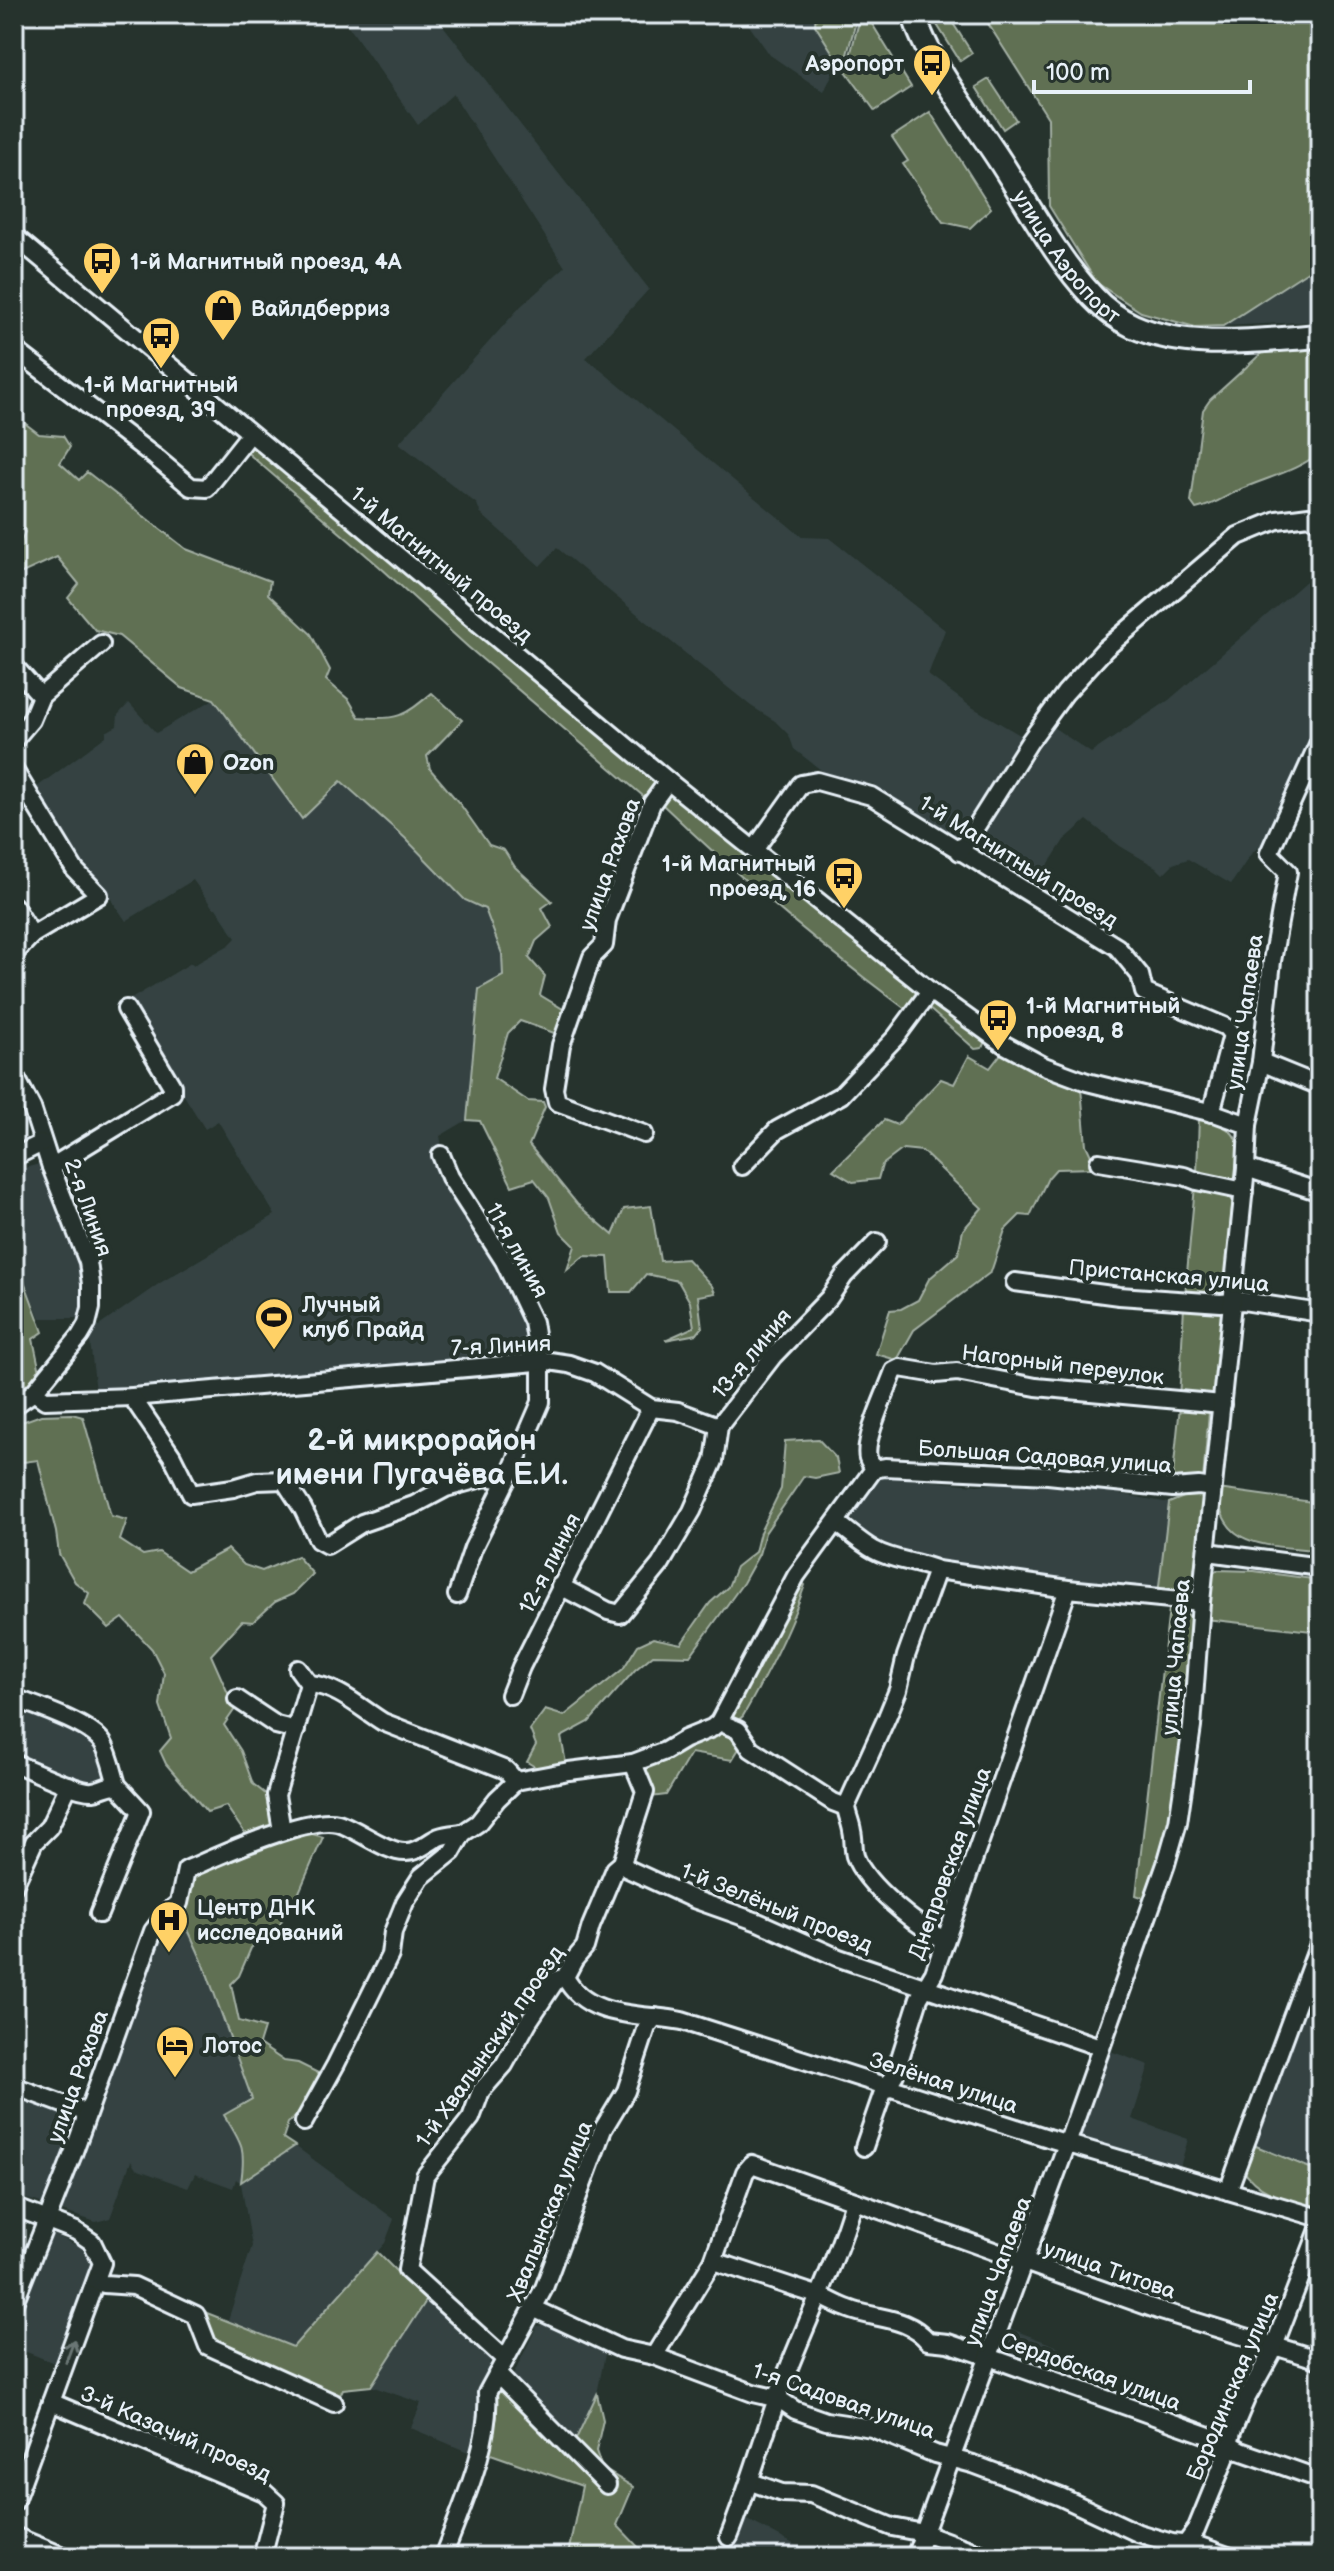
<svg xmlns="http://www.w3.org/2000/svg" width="1334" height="2571" font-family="'Balsamiq Sans',sans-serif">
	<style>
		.built { fill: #354343 }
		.green { fill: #607052; stroke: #a4b0a5; stroke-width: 2 }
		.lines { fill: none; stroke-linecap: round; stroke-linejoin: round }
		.minor-casing { stroke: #e8f1f8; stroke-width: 22 }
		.secondary-casing { stroke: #e8f1f8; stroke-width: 28 }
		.minor { stroke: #26332d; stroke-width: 16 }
		.secondary { stroke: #26332d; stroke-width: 22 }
		.oneway { stroke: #6a7674 }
		.labels { text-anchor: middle; stroke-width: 8; stroke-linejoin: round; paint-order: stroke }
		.poi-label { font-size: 22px; font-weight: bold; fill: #e8f1f8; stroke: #26332d; text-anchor: start }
		.street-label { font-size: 22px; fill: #e8f1f8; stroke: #26332d }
		.district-label { font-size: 30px; font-weight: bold; fill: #e8f1f8; stroke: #26332d }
	</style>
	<rect width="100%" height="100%" fill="#26332d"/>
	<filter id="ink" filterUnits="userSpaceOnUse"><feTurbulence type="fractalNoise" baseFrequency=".0125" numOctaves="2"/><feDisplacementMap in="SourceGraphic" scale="16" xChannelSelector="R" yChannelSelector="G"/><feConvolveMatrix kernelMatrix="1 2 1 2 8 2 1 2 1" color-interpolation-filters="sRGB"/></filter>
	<g filter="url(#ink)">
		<!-- built -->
		<g class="built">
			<path d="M340 14H434L649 289 586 358 802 537 829 538 945 630 928 675 970 706 1027 739 961 838 957 839 873 784 837 780 821 770 794 749 789 735 775 721 751 706 696 662 557 548 540 566 481 514 477 504 399 443 521 306 565 267 453 94 418 125Z"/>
			<path d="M741 14H860L827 55 835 68 824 92 770 55Z"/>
			<path d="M1317 264 1320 266V321L1223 326Z"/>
			<path d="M1320 569V638L1318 649 1320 651V671L1316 684 1320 694V756L1280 847 1265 841 1251 854 1231 884 1188 859 1173 864 1163 874 1156 867 1120 846 1087 820 1064 840 1033 888 974 853 973 849 1053 727 1091 753 1169 700Z"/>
			<path d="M214 699 302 818 341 781 405 838 465 900 485 909 502 954 503 976 479 989 467 1120 440 1136 443 1153 520 1293 531 1341 527 1355 100 1393 96 1391 89 1333 160 1283 275 1215 218 1121 205 1129 126 1002 191 963 194 965 229 945 236 938 216 908H213L193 880 126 921 111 899 98 884 33 790 106 736V732L117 726 118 715 129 703 156 733Z"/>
			<path d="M43 1163 83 1265 84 1318H40L14 1256V1171Z"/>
			<path d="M885 1477 977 1485 1031 1481 1066 1484 1169 1503 1158 1594 938 1565 873 1544 852 1519 875 1481Z"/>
			<path d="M14 1702 37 1711 36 1716 93 1741 108 1767 99 1784 91 1787 14 1757Z"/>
			<path d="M180 1912 204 1965 253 2099 224 2115 242 2145 244 2160 241 2182 295 2146 394 2219 385 2243 293 2347 228 2320 252 2246 241 2183 236 2179 233 2188 195 2174 188 2188 136 2169 131 2161 110 2218 96 2222 62 2211 60 2204 106 2086 109 2085 112 2058 158 1933 167 1919Z"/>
			<path d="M1320 1950V2172L1251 2144Z"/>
			<path d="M1107 2050 1149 2065 1132 2119 1188 2139 1179 2170 1083 2140 1079 2133Z"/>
			<path d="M14 2091 75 2116 46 2201 41 2203 14 2195Z"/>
			<path d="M53 2234 82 2248 91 2266 89 2278 57 2364 14 2347V2317L41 2241Z"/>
			<path d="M426 2301 490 2358 489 2371 481 2390 482 2413 468 2452 411 2428 421 2403 371 2386Z"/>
			<path d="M547 2324 606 2349 597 2394 576 2439 554 2426 510 2382 537 2326Z"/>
			<path d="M1006 2327 1064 2349 1055 2376 1009 2358 1001 2352 999 2347Z"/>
			<path d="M744 2518 818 2557H726Z"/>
		</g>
		<!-- green -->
		<g class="green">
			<path d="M816 14H858L843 69 815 25Z"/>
			<path d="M861 14H866L911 87 875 111 846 71Z"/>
			<path d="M942 14H947L972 53 960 61 934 20Z"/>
			<path d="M982 14H1320V266L1317 265 1223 326 1195 327 1141 312 1097 283 1049 206 1048 118Z"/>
			<path d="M989 79 1016 120 1003 129 976 87Z"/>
			<path d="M930 112 991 208 970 228 943 222 903 164 908 161 892 137Z"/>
			<path d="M1320 346V452C1297 472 1264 478 1237 491 1223 498 1212 506 1196 509L1191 502 1203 410 1210 400 1264 351Z"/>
			<path d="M14 417 22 421 39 434 63 436 70 447 60 463 79 480 87 472 186 549 270 581 268 594 311 634 330 670 326 680 349 700 359 717C398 721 404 716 432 693L462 720 427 756 430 769 460 804 489 845 504 850 515 867 552 901 542 908 552 927 536 941 529 958 545 976 540 995 566 1011 557 1034 520 1021 508 1033 494 1078 528 1101 543 1102 545 1107 529 1145 577 1204 613 1235 624 1209 651 1206 660 1261 687 1259 712 1286 715 1293 698 1296 702 1328 697 1334 665 1340 694 1327 690 1302 678 1281 646 1274 631 1292H611L608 1257 584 1256 567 1270 575 1246 561 1232 549 1198 534 1179 512 1186 480 1121 467 1120 479 989 503 976 502 954 485 909 465 900 405 838 341 781 302 819 214 699 182 688 119 636 95 630 68 598 79 584 57 557 20 574V543L25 532 14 521 16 503 14 501Z"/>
			<path d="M253 443 661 781 649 801 468 647 380 567 243 449Z"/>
			<path d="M671 789 920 993 913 1004 904 1008C820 945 739 878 663 805L655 804Z"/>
			<path d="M929 1000 986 1039 982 1048 975 1049 927 1007Z"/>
			<path d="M1004 1050 1081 1088 1086 1145 1095 1164V1168L1056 1169 1048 1178 1030 1216 1020 1215 1005 1230 991 1272 914 1330 897 1360 876 1354 890 1310 901 1309 918 1300 929 1279 958 1254 963 1230 982 1208 922 1151 903 1149 882 1165 878 1179 853 1182 833 1170 884 1120 897 1125 941 1079 954 1084 969 1056 990 1068Z"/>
			<path d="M1199 1117C1242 1131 1239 1136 1236 1178L1229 1183 1197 1173Z"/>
			<path d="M1195 1186 1233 1196 1224 1295 1221 1298 1185 1295Z"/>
			<path d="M14 1254 43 1332 33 1339 40 1372 14 1399Z"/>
			<path d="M1184 1306 1218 1309 1222 1313 1214 1393 1210 1398 1179 1400Z"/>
			<path d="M1180 1406 1203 1408 1209 1412 1203 1480 1172 1484Z"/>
			<path d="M72 1414 83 1417 111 1516 127 1520 120 1540 143 1555 159 1552 187 1571 228 1549 244 1565 262 1571 297 1556 313 1574 293 1594 275 1602 253 1622 242 1621 211 1655 235 1709 224 1725 241 1751 253 1784 272 1799V1823L323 1837 294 1904H288L278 1930 270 1929 251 1948 239 1976 231 1984 239 2021 264 2028 259 2044 284 2061 298 2063 318 2073 322 2072 325 2077 310 2104 288 2123 283 2138 295 2146 241 2182C246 2148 242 2144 224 2115L252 2099 204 1965 180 1912 191 1887 188 1866 248 1838 226 1806 207 1812 166 1764 160 1751 171 1738 160 1706 164 1673 152 1649 123 1618 109 1628 85 1604 89 1593 75 1582 59 1554 56 1532 38 1460 16 1463 14 1457V1426L16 1424 41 1415Z"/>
			<path d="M818 1439 836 1458 839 1473 815 1478 804 1476 765 1533 759 1554 743 1583 690 1656 653 1655 635 1670 589 1722 561 1737 566 1763 537 1768 527 1762 536 1745 530 1730 545 1710 564 1716 623 1669 638 1645 653 1638 681 1644 710 1603 728 1587 736 1567 755 1552 760 1532 781 1489 785 1441Z"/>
			<path d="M1218 1489 1320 1503V1551C1272 1544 1219 1552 1218 1489Z"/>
			<path d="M1186 1496H1201L1203 1499 1192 1589 1185 1594H1158L1169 1503Z"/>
			<path d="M1217 1570 1254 1571 1320 1580V1632L1206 1619 1212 1575Z"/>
			<path d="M801 1582 805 1585C789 1631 767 1674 743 1716L736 1722 729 1718Z"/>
			<path d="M1169 1609 1186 1613 1190 1617 1184 1727 1171 1820 1144 1898 1136 1895Z"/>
			<path d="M727 1732 742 1744 732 1760 691 1753 666 1795 651 1797C647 1784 642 1774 651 1762L715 1733Z"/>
			<path d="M1251 2144 1320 2172V2208C1292 2200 1258 2196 1242 2168Z"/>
			<path d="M377 2252 426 2301 371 2386 343 2389 338 2399 214 2345 208 2333 207 2313 293 2347Z"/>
			<path d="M510 2382 554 2426 576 2439 597 2394 603 2420 596 2451 602 2468 633 2487 617 2525 641 2550 652 2557H577L569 2549 582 2486 488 2453 497 2417 494 2396Z"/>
		</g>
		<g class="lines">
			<!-- minor casing -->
			<g class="minor-casing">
				<g id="minor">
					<path d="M14 236 668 781 930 991 1005 1045 1044 1066 1087 1082 1217 1114 1248 1125"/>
					<path d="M14 349 155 457 191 487 207 488 250 434"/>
					<path d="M14 666 41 696"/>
					<path d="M14 740 31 720 41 696 101 644"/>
					<path d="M14 770 75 870 99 895 32 935 14 954"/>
					<path d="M754 850 801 784 817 781 871 796 1117 947 1140 975 1144 992 1226 1027 1232 1035 1211 1113"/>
					<path d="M960 852 1030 741 1065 693 1105 649 1238 536 1277 520 1309 516 1320 523"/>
					<path d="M14 906 32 935"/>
					<path d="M1261 1062 1320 1086"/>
					<path d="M14 1074 32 1108 51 1167 88 1262 91 1284V1308L87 1324 80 1336 34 1392 14 1406"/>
					<path d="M644 1134 557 1102 554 1089 561 1045 592 957 604 945 607 920 652 803 668 781"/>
					<path d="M441 1155 450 1177 504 1261 533 1322 541 1370V1402L513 1467 473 1548 457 1595"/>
					<path d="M14 1157 42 1143"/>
					<path d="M1099 1162 1184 1176 1197 1181 1244 1191"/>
					<path d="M742 1166 777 1130 841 1095 896 1037 930 991"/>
					<path d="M51 1167 172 1093V1086L126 1009"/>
					<path d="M1246 1168 1320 1192"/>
					<path d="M1015 1282 1119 1296 1221 1303 1243 1301 1320 1313"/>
					<path d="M34 1392 45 1400 132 1397 549 1361 569 1364 595 1373 651 1408 678 1411 719 1426"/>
					<path d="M132 1397 172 1456 191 1494 233 1488 257 1481 284 1480 303 1509 318 1540 327 1545 362 1523 414 1505 446 1488 486 1477 506 1480"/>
					<path d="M874 1469 885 1467 1048 1475 1173 1488 1199 1486 1212 1488"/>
					<path d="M836 1522C848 1531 861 1543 874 1550 893 1561 917 1561 937 1570L1068 1589 1201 1602"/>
					<path d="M1208 1552 1320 1567"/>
					<path d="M937 1570 906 1656 898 1690 887 1717 846 1807C847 1815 851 1823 852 1831 854 1839 853 1848 855 1856 865 1885 918 1927 945 1940"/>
					<path d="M560 1586 608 1611 620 1614 660 1565 692 1511 714 1461 719 1426 773 1356 829 1298 844 1276 877 1242"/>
					<path d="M298 1669 309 1684C338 1686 360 1708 383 1722L506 1770 516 1781"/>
					<path d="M510 1695 521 1667 651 1408"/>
					<path d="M14 1698C36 1706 91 1724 103 1743 110 1755 113 1772 117 1785"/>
					<path d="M237 1699 276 1725 296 1730"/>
					<path d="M719 1722 738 1730 751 1749 833 1802 846 1807"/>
					<path d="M14 1763C30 1769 78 1793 93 1791 102 1790 106 1785 117 1785L141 1811 99 1914"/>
					<path d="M282 1831 276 1795 309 1684"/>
					<path d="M622 1863 628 1869 693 1899 758 1922 839 1958 1100 2047"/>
					<path d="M14 1886 34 1842 49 1827 69 1785"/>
					<path d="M565 1977C587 2020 641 2013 682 2021L1048 2138 1320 2218"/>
					<path d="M14 2086 87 2113"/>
					<path d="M304 2122 336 2064 390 1955 393 1932 405 1902 421 1877 452 1852 463 1833 478 1823 497 1799 516 1781 569 1771 633 1763 665 1751 685 1739 712 1728 719 1722 796 1576 874 1469C874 1468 868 1460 868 1458 863 1440 887 1391 894 1371L900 1368 936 1374 957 1372 1036 1387 1222 1404"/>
					<path d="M864 2147 882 2095 895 2074 919 1998 934 1973 1068 1589"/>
					<path d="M1228 2191 1320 1941"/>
					<path d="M14 2207 76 2231 92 2242 102 2263 14 2503"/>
					<path d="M713 2261C749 2272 785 2285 820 2296 830 2300 839 2306 849 2309 877 2320 907 2316 928 2341L948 2343 989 2357 1221 2440 1240 2451 1320 2479"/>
					<path d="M96 2281 104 2284 134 2286 196 2315 208 2346 334 2403"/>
					<path d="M14 2303 73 2154 153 1931 167 1913 179 1903 186 1870C218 1856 307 1815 338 1823 356 1828 387 1853 406 1852 419 1852 428 1842 439 1837 446 1834 455 1834 463 1833"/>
					<path d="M535 2309 621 2349 654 2356 753 2393 779 2399 795 2410 826 2421 872 2428 935 2454 973 2464 1061 2497 1138 2533 1172 2543 1200 2546 1231 2557"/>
					<path d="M654 2356 713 2261 745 2172 752 2164 1158 2310 1320 2360"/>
					<path d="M505 2359 407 2270 425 2176 471 2118 481 2091 504 2065 528 2022 556 1980 565 1977 574 1960 585 1947 591 1926 615 1869 622 1863 645 1792 633 1763"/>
					<path d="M497 2374 607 2485"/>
					<path d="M51 2402 264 2492 276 2503 262 2557"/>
					<path d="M751 2482 782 2493 811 2494 892 2527 924 2533 989 2557"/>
					<path d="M14 2536 65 2557"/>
					<path d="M729 2537C750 2485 764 2432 784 2380 807 2320 836 2263 854 2201"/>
					<path d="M443 2557C461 2508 491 2445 487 2393L544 2288 603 2129 626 2091 647 2027 655 2017"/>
					<path d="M915 2557 1067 2144 1166 1864 1178 1822 1192 1727 1201 1602 1246 1168 1248 1125 1261 1062 1272 961 1288 872 1269 853 1320 740"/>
					<path d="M1176 2557 1196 2530 1227 2454 1232 2432 1246 2399 1271 2354 1320 2227"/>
				</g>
			</g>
			<!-- secondary casing -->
			<g class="secondary-casing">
				<g id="secondary">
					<path id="s1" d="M914 14C924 57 975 122 1000 161 1029 206 1056 258 1093 297 1104 309 1118 319 1133 326 1189 351 1260 340 1320 336"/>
				</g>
			</g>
			<!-- minor -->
			<use href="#minor" class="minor"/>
			<!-- secondary -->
			<use href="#secondary" class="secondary"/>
		</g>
		<!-- one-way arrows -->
		<defs><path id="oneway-shaft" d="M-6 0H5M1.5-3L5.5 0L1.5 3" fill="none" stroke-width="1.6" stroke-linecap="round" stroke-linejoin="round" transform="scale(2)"/></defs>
		<use class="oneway" href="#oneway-shaft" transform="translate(70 2351) rotate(-70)"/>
	</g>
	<!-- icons -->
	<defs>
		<g id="bus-pin" transform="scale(2)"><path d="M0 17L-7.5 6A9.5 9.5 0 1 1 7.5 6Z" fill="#ffd166" stroke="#26332d"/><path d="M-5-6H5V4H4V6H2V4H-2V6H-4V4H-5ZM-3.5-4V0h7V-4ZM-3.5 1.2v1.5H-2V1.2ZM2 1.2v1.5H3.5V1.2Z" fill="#111"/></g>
		<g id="shop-pin" transform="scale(2)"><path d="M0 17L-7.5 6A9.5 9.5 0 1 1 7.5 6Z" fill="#ffd166" stroke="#26332d"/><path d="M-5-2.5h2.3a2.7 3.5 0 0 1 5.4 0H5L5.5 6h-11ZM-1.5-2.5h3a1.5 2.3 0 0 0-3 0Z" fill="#111"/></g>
		<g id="stadium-pin" transform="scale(2)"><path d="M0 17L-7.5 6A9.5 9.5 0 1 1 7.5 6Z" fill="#ffd166" stroke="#26332d"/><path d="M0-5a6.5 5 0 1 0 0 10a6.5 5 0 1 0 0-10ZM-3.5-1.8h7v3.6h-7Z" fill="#111"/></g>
		<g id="hospital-pin" transform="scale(2)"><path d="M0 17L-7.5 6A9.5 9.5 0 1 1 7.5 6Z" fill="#ffd166" stroke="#26332d"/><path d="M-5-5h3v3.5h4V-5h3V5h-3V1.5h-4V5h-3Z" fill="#111"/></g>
		<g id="hotel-pin" transform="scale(2)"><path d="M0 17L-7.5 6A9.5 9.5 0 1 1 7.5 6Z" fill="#ffd166" stroke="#26332d"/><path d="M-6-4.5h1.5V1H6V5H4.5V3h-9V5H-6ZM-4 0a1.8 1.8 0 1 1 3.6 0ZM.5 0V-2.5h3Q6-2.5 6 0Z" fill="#111"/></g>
	</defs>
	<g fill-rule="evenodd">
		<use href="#bus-pin" x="932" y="63"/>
		<use href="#bus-pin" x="102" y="261"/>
		<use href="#shop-pin" x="223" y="308"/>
		<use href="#bus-pin" x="161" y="336"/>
		<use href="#shop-pin" x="195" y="762"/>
		<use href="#bus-pin" x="844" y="876"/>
		<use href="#bus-pin" x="998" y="1018"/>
		<use href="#stadium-pin" x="274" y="1317"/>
		<use href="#hospital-pin" x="169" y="1920"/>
		<use href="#hotel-pin" x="175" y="2045"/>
	</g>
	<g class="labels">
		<!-- poi labels -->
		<g class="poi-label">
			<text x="904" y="71" text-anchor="end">Аэропорт</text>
			<text x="130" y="269">1-й Магнитный проезд, 4А</text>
			<text x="251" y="316">Вайлдберриз</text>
			<text x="161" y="392" text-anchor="middle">1-й Магнитный<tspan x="161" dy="25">проезд, 39</tspan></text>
			<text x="223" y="770">Ozon</text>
			<text x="816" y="871" text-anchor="end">1-й Магнитный<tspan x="816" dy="25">проезд, 16</tspan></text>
			<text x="1026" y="1013">1-й Магнитный<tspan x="1026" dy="25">проезд, 8</tspan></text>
			<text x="302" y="1312">Лучный<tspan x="302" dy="25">клуб Прайд</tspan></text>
			<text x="197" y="1915">Центр ДНК<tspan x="197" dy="25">исследований</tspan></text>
			<text x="203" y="2053">Лотос</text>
		</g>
		<!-- street labels -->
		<g class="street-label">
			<text dy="8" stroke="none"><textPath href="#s1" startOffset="288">улица Аэропорт</textPath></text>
			<text transform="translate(442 564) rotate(40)" y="8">1-й Магнитный проезд</text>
			<text transform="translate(1019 861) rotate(32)" y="8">1-й Магнитный проезд</text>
			<text transform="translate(609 864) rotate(-70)" y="8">улица Рахова</text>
			<text transform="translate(1244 1012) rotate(-82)" y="8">улица Чапаева</text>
			<text transform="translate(89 1207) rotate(70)" y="8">2-я Линия</text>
			<text transform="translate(518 1250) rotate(61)" y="8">11-я линия</text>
			<text transform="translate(1169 1275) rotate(5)" y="8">Пристанская улица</text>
			<text transform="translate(501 1345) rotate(-3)" y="8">7-я Линия</text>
			<text transform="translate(751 1353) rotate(-50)" y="8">13-я линия</text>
			<text transform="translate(1063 1364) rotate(7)" y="8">Нагорный переулок</text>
			<text transform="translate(1045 1456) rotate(4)" y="8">Большая Садовая улица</text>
			<text transform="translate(549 1563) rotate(-63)" y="8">12-я линия</text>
			<text transform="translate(1175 1657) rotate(-85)" y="8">улица Чапаева</text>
			<text transform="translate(949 1863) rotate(-70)" y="8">Днепровская улица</text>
			<text transform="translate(777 1907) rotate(22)" y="8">1-й Зелёный проезд</text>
			<text transform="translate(489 2046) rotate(-55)" y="8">1-й Хвалынский проезд</text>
			<text transform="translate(77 2076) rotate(-70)" y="8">улица Рахова</text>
			<text transform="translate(944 2082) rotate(18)" y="8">Зелёная улица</text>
			<text transform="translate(549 2211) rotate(-68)" y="8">Хвалынская улица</text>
			<text transform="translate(1110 2269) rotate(19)" y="8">улица Титова</text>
			<text transform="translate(997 2271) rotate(-70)" y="8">улица Чапаева</text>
			<text transform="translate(1091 2371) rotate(20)" y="8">Сердобская улица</text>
			<text transform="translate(1232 2386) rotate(-67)" y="8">Бородинская улица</text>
			<text transform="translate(844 2400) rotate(19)" y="8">1-я Садовая улица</text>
			<text transform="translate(176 2433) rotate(24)" y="8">3-й Казачий проезд</text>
		</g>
		<!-- district labels -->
		<g class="district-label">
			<text x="422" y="1450">2-й микрорайон<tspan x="422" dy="34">имени Пугачёва Е.И.</tspan></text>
		</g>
	</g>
	<!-- margin -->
	<rect width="1334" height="2571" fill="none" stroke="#26332d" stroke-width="48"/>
	<rect x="24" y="24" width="1286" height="2523" fill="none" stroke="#e8f1f8" stroke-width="3" filter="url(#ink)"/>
	<!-- scale -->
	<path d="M1034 80v12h216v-12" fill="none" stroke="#e8f1f8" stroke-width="4"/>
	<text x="1046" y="80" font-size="24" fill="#e8f1f8" stroke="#26332d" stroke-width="6" paint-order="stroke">100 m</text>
</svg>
